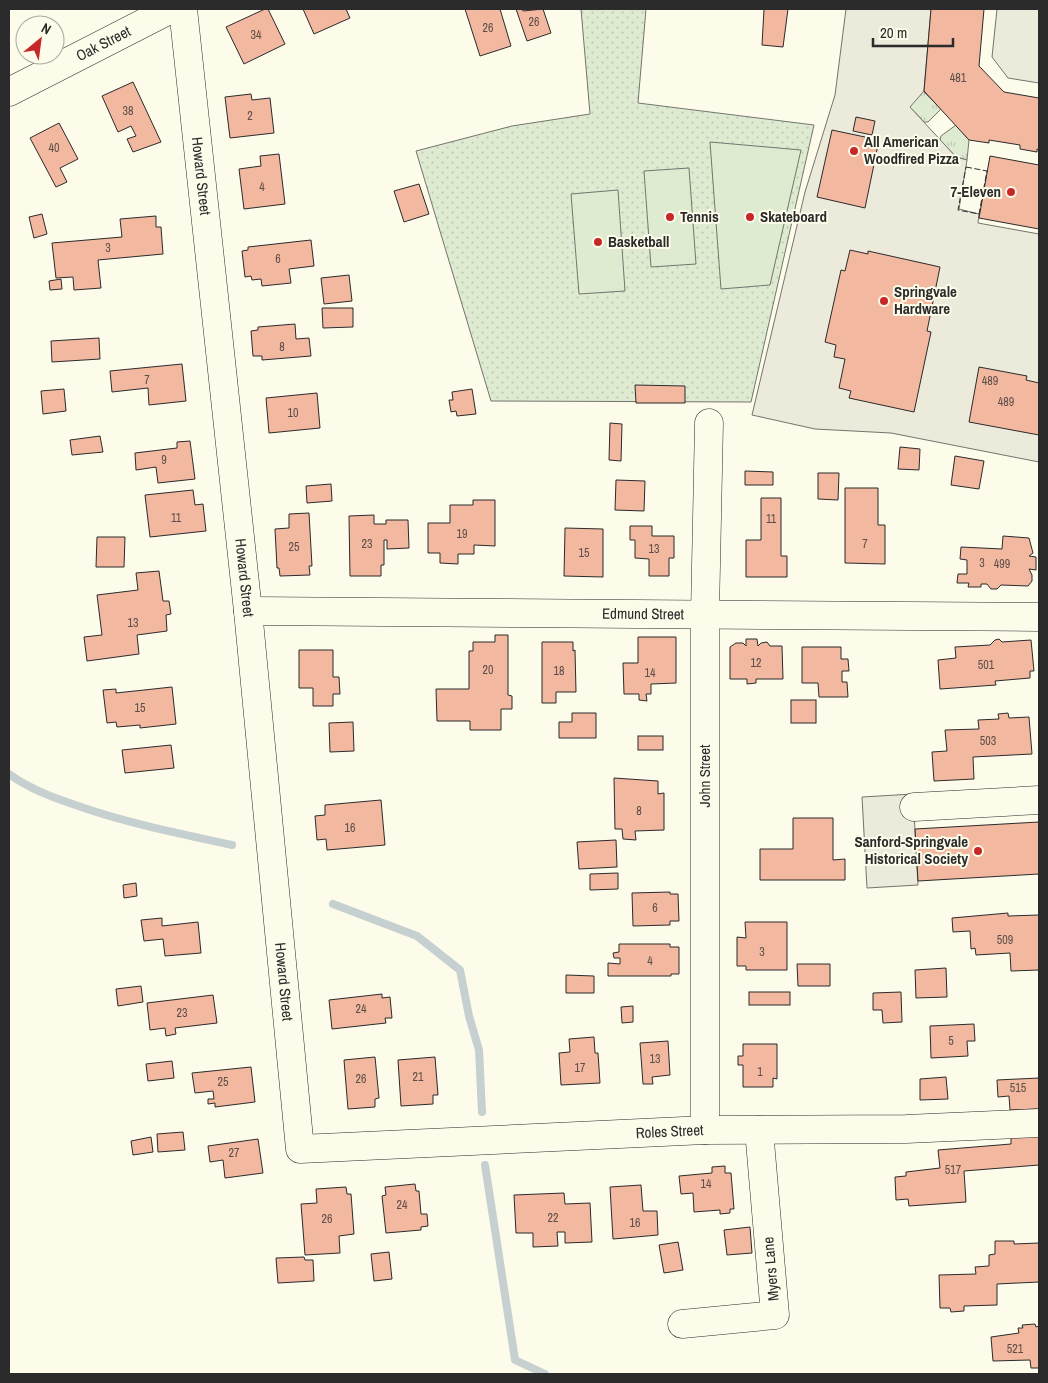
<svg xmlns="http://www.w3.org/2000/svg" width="1048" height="1383" font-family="'Archivo Narrow',sans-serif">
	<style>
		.grass { fill: url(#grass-tufts); stroke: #74746e }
		.park { fill: url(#park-dots); stroke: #74746e }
		.pitch { fill: #deebd1; stroke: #74746e }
		.parking { fill: #eceadb; stroke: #74746e }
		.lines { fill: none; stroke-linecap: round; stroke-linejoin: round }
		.stream { stroke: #c7d0d0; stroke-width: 8 }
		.building { fill: #f2b8a0; stroke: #2b2b2b }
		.minor-casing { stroke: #2b2b2b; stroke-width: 29 }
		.major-casing { stroke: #2b2b2b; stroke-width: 29 }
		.minor { stroke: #fdfbea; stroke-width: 28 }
		.major { stroke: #fdfbea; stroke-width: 28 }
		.fence { stroke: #2b2b2b; stroke-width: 1; stroke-dasharray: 6 2.5; stroke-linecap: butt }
		.poi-dot { fill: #c62828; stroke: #fdfbea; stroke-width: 2 }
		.labels { text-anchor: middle; stroke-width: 4; stroke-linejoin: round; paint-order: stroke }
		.number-label { font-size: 12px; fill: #5d4e48 }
		.street-label { font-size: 15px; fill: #2b2b2b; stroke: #fdfbea }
		.poi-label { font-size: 15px; font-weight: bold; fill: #2b2b2b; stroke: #fdfbea; text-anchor: start }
	</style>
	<defs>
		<pattern id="grass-tufts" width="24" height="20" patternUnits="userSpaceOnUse" patternTransform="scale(1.25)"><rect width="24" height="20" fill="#deebd1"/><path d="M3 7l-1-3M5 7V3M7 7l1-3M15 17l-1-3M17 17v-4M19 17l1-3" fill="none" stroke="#bfcab4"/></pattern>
		<pattern id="park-dots" width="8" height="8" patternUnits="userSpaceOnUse" patternTransform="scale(1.25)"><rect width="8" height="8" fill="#deebd1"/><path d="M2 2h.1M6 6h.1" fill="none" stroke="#bfcab4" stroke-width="1.8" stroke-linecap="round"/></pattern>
	</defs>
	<rect width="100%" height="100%" fill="#fdfbea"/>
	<!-- grass -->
	<g class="grass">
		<path d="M919 87 941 109 928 122H924L910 107Z"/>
		<path d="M956 125 969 140 967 160 956 157 940 140 941 136Z"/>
	</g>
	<!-- park -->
	<path class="park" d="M581 9H646L638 103 814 125 751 402 491 401 416 151 512 126 590 114Z"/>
	<!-- pitch -->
	<g class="pitch">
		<path d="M710 142 801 150 770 285 721 289Z"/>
		<path d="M689 168 696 264 651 267 644 171Z"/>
		<path d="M618 190 625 291 579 294 571 194Z"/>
	</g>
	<!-- parking -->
	<g class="parking">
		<path d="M846 9H931L924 91 910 107 956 157 967 160 959 209 979 214 978 223 1039 234V462L891 433 815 429 752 415 805 192 835 95Z"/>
		<path d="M997 9H1039V83L1008 78 992 57Z"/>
		<path d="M913 794 918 885 867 888 862 797Z"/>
	</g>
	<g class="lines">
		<!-- stream -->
		<g class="stream">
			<path d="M9 774C31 790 55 798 81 807 131 824 181 834 232 845"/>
			<path d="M333 904 417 936 460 970 469 1016 479 1050 482 1112"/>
			<path d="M485 1165 515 1360 545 1374"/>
		</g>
	</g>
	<!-- building -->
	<g class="building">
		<path d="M265 9H268L285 44 244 64 226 27Z"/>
		<path d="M303 9H346L350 18 314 34Z"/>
		<path d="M465 9H502H500L511 46 480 56Z"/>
		<path d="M516 9H522L523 11 543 9 551 33 527 41Z"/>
		<path d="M764 9H788L783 47 762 45Z"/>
		<path d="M931 9H984L979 66 1004 92 1039 98V150L1037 149V152L1020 149V145L989 140V143L969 140 924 91Z"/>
		<path d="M133 82 161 142 133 152 127 139 136 136 131 126 118 132 102 96Z"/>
		<path d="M251 94 252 100 270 98 274 133 230 138 225 97Z"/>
		<path d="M856 117 875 121 872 135 853 131Z"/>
		<path d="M59 123 78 159 60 168 67 182 56 187 30 138Z"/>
		<path d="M832 130 879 140 865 208 817 197Z"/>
		<path d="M279 154 285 204 244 209 239 169 261 166 260 156Z"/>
		<path d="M990 156 1039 165V229L979 218Z"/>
		<path d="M419 184 429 214 404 222 394 191Z"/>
		<path d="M42 214 47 234 34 238 29 217Z"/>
		<path d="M156 216V227H161L163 254 98 260 101 288 74 290 73 277 56 278 52 243 122 237 120 219Z"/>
		<path d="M311 240 314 266 289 269 291 283 262 286 261 279 252 280 251 276 245 277 242 251 248 250V247Z"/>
		<path d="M850 250 868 254V251L940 267 927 331 931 332 914 412 849 398 851 391 839 388 845 359 834 357 836 345 825 342 841 270 845 271Z"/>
		<path d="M349 275 352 301 324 304 321 278Z"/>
		<path d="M61 279 62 289 50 290 49 281Z"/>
		<path d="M322 308H353V327L323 328Z"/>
		<path d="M295 324 296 339 309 338 311 356 262 360V356H253L251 331 258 330V327Z"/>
		<path d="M99 338 100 359 52 362 51 341Z"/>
		<path d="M182 364 186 401 149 405 148 388 112 392 110 371Z"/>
		<path d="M979 367 1027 376 1026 380 1039 383V435L969 422Z"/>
		<path d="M635 385 685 386V403H636Z"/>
		<path d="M64 389 66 411 43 414 41 391Z"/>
		<path d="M472 389 476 414 457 416 456 411 451 412 449 400H453L452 392Z"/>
		<path d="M317 393 320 428 269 433 266 398Z"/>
		<path d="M610 423 622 424 621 461 609 460Z"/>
		<path d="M100 436 103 452 72 455 70 440Z"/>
		<path d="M190 441 195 479 158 483 156 467 136 470 135 453 177 448V442Z"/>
		<path d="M900 447 920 449 919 470 898 469Z"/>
		<path d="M955 456 984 461 979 489 951 485Z"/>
		<path d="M745 471 773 472V485H745Z"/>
		<path d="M818 473H839L838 500 818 499Z"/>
		<path d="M616 480 645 481 644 511 615 510Z"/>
		<path d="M331 484 332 501 307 503 306 486Z"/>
		<path d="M845 488H878V525H885V564L845 563Z"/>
		<path d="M193 490 195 505 203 504 206 531 150 537 145 495Z"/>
		<path d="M761 498H781V556H787V577H746V540H761Z"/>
		<path d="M473 500H495V546L474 545V554H458V564L440 563V553H428V523H450V505H473Z"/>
		<path d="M309 513 312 566H309L310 575 280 576 279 568H277L275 529 289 528V514Z"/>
		<path d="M374 515V524H386V520H408L409 548 387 549V540H384V565H381V576H350L349 516Z"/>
		<path d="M630 526H652V536H674V558H669V576H649V559L635 558V540H630Z"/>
		<path d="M565 528 603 529V577L564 576Z"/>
		<path d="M1003 536 1029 538 1033 553 1029 556 1036 557V570L1029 569 1032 575V581L1028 586 1001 585 997 589H991L987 584H981V587H968L969 583H957L958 574H967V560L960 559 961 547 1002 549Z"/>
		<path d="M97 537H125L124 567H96Z"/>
		<path d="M159 571 163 601H169L171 614 166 615 167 631 137 635 139 654 87 661 84 637 102 635 97 595 138 590 136 573Z"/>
		<path d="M495 635H508V695L512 696V709H501V730H470V721H437L436 689H469V651H473V642H495Z"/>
		<path d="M638 637H676V683L651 684V694H646L647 701 639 700V694H624L623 663H638Z"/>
		<path d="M746 639H757L758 646 761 643 767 642 770 646H782L783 679H756V683L747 684V679H730V647L736 643H743L746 646Z"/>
		<path d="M999 639 1002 642 1031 640 1034 671H1030V678L995 681 996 685 940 689 938 660 956 658 955 647 990 645 995 640Z"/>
		<path d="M542 642H573V651L575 650 576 692H556V703H542Z"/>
		<path d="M802 647H841V659H848L849 671H842V682H847L848 697H819L818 683H802Z"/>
		<path d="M299 650H333V677H339L340 694H333V706H313V688H299Z"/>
		<path d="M172 687 176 724 140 728V725L117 727 116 722 107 723 103 690 116 689V693Z"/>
		<rect x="791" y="700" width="25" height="23"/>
		<path d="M572 713H596V738H559V722H572Z"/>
		<path d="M1008 713 1009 718 1029 717 1032 754 973 757 974 779 934 781 932 752 947 751 945 730 979 729 978 720 999 719 998 714Z"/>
		<path d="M353 722 354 751 330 752 329 723Z"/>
		<rect x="638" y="736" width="25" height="14"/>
		<path d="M171 745 174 768 125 773 122 750Z"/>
		<path d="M614 778 658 781V794L664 793V830L635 831 636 840 623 839 622 829H615Z"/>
		<path d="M381 800 385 845 327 850 326 839 317 840 315 816 325 815V805Z"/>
		<path d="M793 818H833V860L845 859V880H760V849H793Z"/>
		<path d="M1039 822V874L918 881 915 829Z"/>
		<path d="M616 840 617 867 579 869 577 842Z"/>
		<path d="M618 873V889L590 890V874Z"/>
		<path d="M136 883 137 896 124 898 123 885Z"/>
		<path d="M670 892V894H678L679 921H670V925L633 926 632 893Z"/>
		<path d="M1008 913V916L1039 915V970L1011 971 1010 953 976 955 975 948 971 949 970 931 953 932 952 918Z"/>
		<path d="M162 918V926L198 922 201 953 165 956 163 939 144 941 141 920Z"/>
		<path d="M745 922H787V970H746V966H737V937L746 938Z"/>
		<path d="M619 944H670V947H679V974H671V976H608V963L620 964V958H614L613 953 619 952Z"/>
		<path d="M797 964H830V986H798Z"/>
		<path d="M946 968 947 997 916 998 915 970Z"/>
		<path d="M566 975 594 976V993H566Z"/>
		<path d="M141 986 143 1002 118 1006 116 989Z"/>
		<rect x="749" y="992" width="41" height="13"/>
		<path d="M901 992 902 1022 883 1023 882 1010H873V993Z"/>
		<path d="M382 994V998L390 997 392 1018H385L386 1023 332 1029 329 1000Z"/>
		<path d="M213 995 217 1023 175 1028 176 1034 166 1036 165 1028 150 1030 147 1003Z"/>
		<path d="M633 1006V1022L622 1023 621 1007Z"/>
		<path d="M974 1024 975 1041H967L968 1056 931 1058 930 1026Z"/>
		<path d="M594 1037 595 1053H598L600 1083 561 1085 559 1053 570 1052 569 1039Z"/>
		<path d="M668 1041 670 1075 652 1077 653 1084H643L640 1043Z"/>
		<path d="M743 1044H777V1079L773 1078V1087H743V1065H738V1056H743Z"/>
		<path d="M375 1057 379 1098 375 1099V1107L348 1109 344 1060Z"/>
		<path d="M435 1057 438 1095H433V1104L401 1106 398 1060Z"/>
		<path d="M172 1061 174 1078 148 1081 146 1064Z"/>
		<path d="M251 1067 255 1102 215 1107V1103L208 1104V1099H214L213 1091 195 1093 192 1073Z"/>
		<path d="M946 1077 948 1099 920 1100V1079Z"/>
		<path d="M1039 1078V1109L1010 1110 1009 1096 998 1097 997 1080Z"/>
		<path d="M183 1132 185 1150 158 1152 157 1134Z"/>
		<path d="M1039 1134V1165L964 1171 966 1202 909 1206 908 1199 896 1200 895 1177 906 1176V1172L940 1168 938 1150 1011 1144V1136Z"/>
		<path d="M151 1137 153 1152 133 1155 131 1141Z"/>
		<path d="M258 1139 263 1173 225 1178 223 1160 210 1162 208 1146Z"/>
		<path d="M725 1166V1173H731L734 1209H730V1213L720 1214V1210L694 1212 693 1193 681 1194 679 1176 712 1173V1167Z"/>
		<path d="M415 1184 416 1191H419L421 1214H427L428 1226 421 1227V1230L386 1233 382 1196 386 1195 385 1187Z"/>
		<path d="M641 1185 643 1211H657L658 1235 613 1239 610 1187Z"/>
		<path d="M346 1187 347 1194H351L354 1234 339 1236 340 1253 305 1255 301 1204 317 1203 316 1189Z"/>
		<path d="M564 1193 565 1204 590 1203 592 1242 565 1243V1232H557L558 1246 533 1247V1233H516L514 1195Z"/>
		<path d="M750 1227 752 1253 727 1255 724 1230Z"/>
		<path d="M995 1241H1014V1244L1039 1243V1282L997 1284V1305L964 1306V1311L951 1312 950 1308H940L939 1275 976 1274 975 1267 989 1266V1255L995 1254Z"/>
		<path d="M678 1242 683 1270 664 1273 659 1245Z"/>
		<path d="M389 1252 392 1279 374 1281 371 1254Z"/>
		<path d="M304 1257 305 1260H313L314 1281 278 1283 276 1258Z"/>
		<path d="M1035 1324 1036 1327 1039 1326V1368H1031L1030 1360 993 1361 991 1337 1019 1333 1018 1328H1023L1022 1325Z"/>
	</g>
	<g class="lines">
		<!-- minor casing -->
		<g class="minor-casing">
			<g id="minor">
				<path id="s1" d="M183 9 248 611 300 1149 705 1130 906 1129 1039 1123"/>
				<path id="s2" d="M248 611 1039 617"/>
				<path d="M914 807 1039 800"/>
				<path d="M705 1130V613L709 423"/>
				<path d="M682 1324 775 1315 759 1130"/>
			</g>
		</g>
		<!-- major casing -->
		<g class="major-casing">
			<g id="major">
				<path id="s3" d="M9 92 171 9"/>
			</g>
		</g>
		<!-- minor -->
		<use href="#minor" class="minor"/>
		<!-- major -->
		<use href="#major" class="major"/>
		<!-- fence -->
		<path class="fence" d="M966 167 987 171 979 214 958 210Z"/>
	</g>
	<!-- markers -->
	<g class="poi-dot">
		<circle cx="854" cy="151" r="5"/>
		<circle cx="1011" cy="192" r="5"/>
		<circle cx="670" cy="217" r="5"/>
		<circle cx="750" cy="217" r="5"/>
		<circle cx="598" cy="242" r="5"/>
		<circle cx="884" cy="301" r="5"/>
		<circle cx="978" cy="851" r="5"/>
	</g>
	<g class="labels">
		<!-- number labels -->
		<g class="number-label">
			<text x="534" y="26">26</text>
			<text x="488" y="32">26</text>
			<text x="256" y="39">34</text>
			<text x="958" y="82">481</text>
			<text x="128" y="115">38</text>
			<text x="250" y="120">2</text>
			<text x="54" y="152">40</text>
			<text x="262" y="191">4</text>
			<text x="108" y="252">3</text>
			<text x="278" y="263">6</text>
			<text x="282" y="351">8</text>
			<text x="147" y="384">7</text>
			<text x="990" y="385">489</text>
			<text x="1006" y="406">489</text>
			<text x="293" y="417">10</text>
			<text x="164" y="464">9</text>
			<text x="176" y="522">11</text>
			<text x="771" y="523">11</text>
			<text x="462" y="538">19</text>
			<text x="367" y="548">23</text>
			<text x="865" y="548">7</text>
			<text x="294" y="551">25</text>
			<text x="654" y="553">13</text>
			<text x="584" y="557">15</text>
			<text x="982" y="567">3</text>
			<text x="1002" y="568">499</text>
			<text x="133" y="627">13</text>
			<text x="756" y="667">12</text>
			<text x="986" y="669">501</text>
			<text x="488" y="674">20</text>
			<text x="559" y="675">18</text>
			<text x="650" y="677">14</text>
			<text x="140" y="712">15</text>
			<text x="988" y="745">503</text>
			<text x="639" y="815">8</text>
			<text x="350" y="832">16</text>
			<text x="655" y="912">6</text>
			<text x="1005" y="944">509</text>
			<text x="762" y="956">3</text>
			<text x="650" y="965">4</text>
			<text x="361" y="1013">24</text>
			<text x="182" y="1017">23</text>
			<text x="951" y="1045">5</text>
			<text x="655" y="1063">13</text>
			<text x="580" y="1072">17</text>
			<text x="760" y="1076">1</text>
			<text x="418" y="1081">21</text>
			<text x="361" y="1083">26</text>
			<text x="223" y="1086">25</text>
			<text x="1018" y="1092">515</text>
			<text x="234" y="1157">27</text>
			<text x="953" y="1174">517</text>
			<text x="706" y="1188">14</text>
			<text x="402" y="1209">24</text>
			<text x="553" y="1222">22</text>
			<text x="327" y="1223">26</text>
			<text x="635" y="1227">16</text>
			<text x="1015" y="1353">521</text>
		</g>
		<!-- street labels -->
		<g class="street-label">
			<text dy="5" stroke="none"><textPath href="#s3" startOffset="106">Oak Street</textPath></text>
			<text dy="5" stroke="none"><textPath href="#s1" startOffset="168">Howard Street</textPath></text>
			<text dy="5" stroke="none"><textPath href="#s1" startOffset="572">Howard Street</textPath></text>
			<text dy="5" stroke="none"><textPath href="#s2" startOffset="395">Edmund Street</textPath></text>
			<text transform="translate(705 776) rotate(-90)" y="5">John Street</text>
			<text dy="5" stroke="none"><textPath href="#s1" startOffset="978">Howard Street</textPath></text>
			<text dy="5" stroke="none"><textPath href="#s1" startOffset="1516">Roles Street</textPath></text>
			<text transform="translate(771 1269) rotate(-95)" y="5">Myers Lane</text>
		</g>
		<!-- poi labels -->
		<g class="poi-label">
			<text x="864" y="147">All American<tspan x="864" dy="17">Woodfired Pizza</tspan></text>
			<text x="1001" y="197" text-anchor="end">7-Eleven</text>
			<text x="680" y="222">Tennis</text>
			<text x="760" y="222">Skateboard</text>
			<text x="608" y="247">Basketball</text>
			<text x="894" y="297">Springvale<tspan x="894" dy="17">Hardware</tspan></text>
			<text x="968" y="847" text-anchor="end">Sanford-Springvale<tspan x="968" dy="17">Historical Society</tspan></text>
		</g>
	</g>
	<!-- border -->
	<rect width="1048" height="1383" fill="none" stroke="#2b2b2b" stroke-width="20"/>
	<!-- north arrow -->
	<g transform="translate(40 40) rotate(29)"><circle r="24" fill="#fdfbea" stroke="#a9a89e"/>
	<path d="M0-4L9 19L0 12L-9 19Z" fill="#c62828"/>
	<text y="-8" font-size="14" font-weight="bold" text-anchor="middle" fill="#2b2b2b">N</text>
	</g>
	<!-- scale -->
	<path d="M873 38v8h80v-8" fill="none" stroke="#2b2b2b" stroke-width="2.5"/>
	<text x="880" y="38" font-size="15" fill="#2b2b2b" stroke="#fdfbea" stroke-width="4" paint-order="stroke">20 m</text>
</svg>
